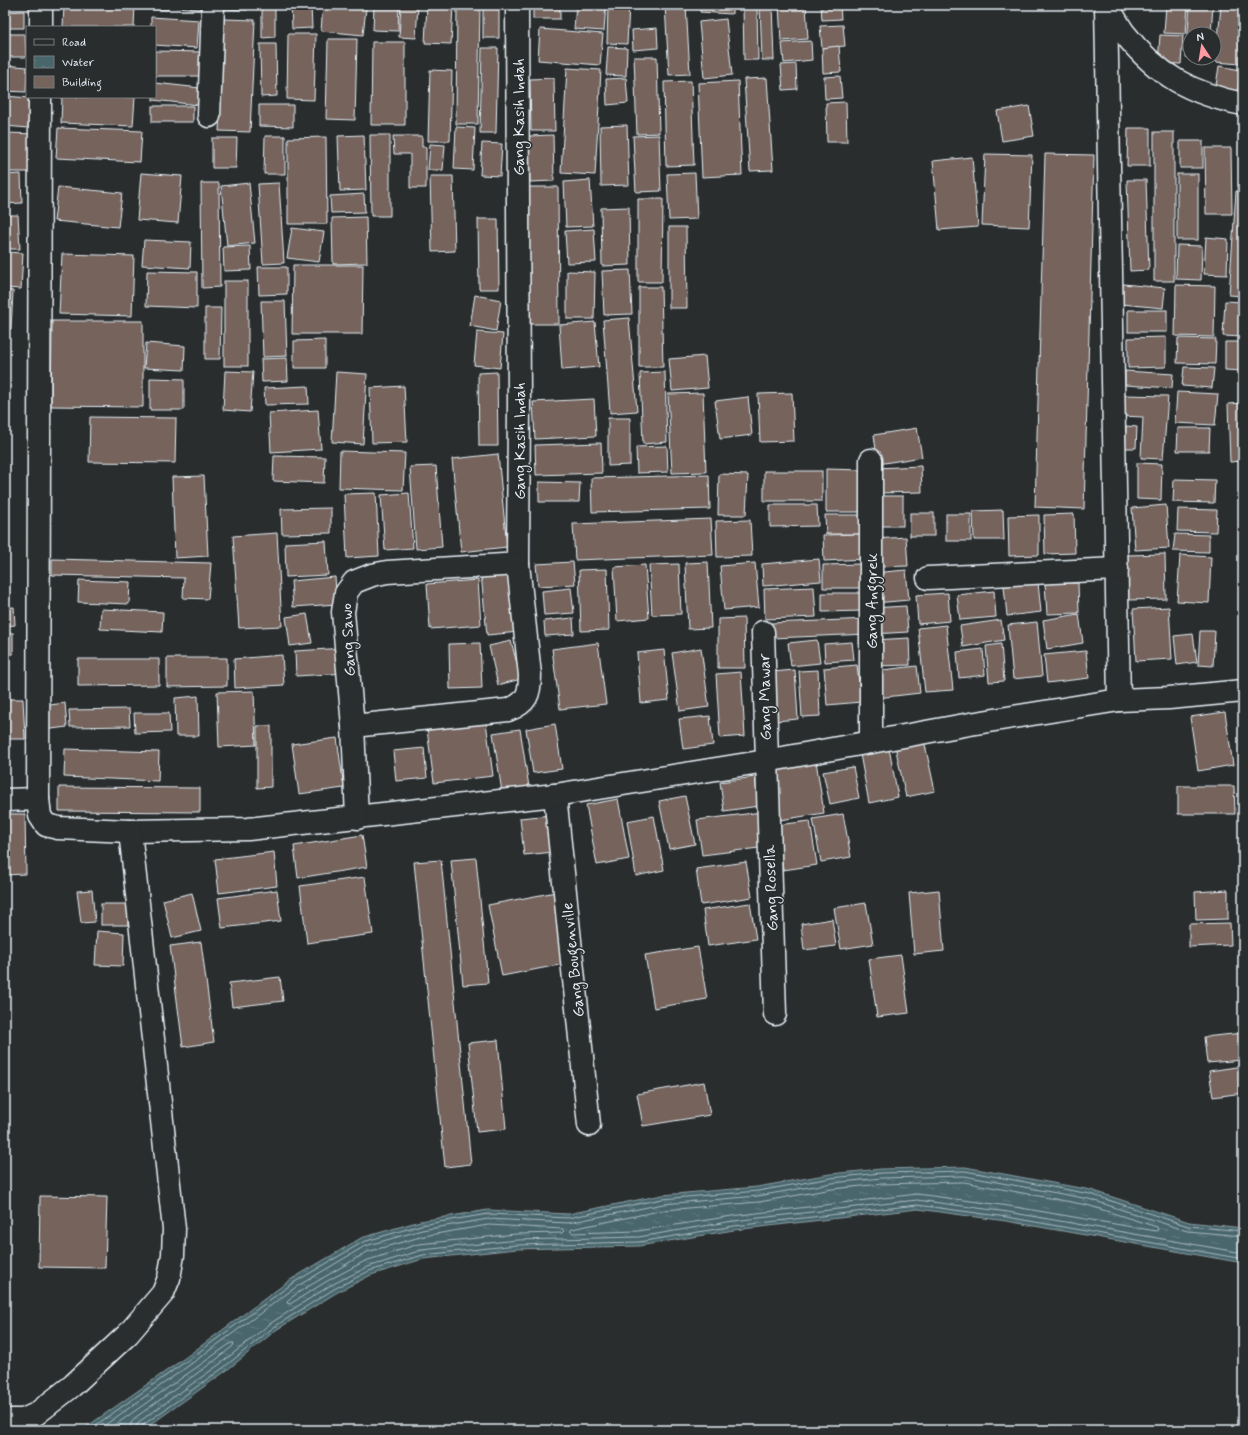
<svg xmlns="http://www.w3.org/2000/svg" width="1248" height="1435" font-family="Mynerve,sans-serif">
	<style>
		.water { fill: url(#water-ripples); stroke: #889ea4 }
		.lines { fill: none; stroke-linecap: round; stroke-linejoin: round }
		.shore { stroke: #a8b9c0; stroke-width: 1 }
		.building { fill: #74645b; stroke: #e8f1f8 }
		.minor-casing { stroke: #e8f1f8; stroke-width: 25 }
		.minor { stroke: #2a2d2e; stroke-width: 22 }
		.labels { text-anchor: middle; stroke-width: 3; stroke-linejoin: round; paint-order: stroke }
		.street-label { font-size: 16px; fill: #e8f1f8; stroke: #2a2d2e }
	</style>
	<defs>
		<pattern id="water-ripples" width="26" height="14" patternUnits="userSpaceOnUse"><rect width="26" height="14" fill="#48666c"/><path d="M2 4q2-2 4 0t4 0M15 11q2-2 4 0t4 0" fill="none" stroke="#627c82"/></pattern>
	</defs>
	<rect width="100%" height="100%" fill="#2a2d2e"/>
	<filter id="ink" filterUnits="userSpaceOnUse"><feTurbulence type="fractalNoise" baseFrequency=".025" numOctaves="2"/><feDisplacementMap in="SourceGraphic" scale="8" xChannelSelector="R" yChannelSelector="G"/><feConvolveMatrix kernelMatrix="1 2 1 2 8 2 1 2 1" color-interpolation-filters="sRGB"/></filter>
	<g filter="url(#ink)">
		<!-- water -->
		<path class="water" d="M965 1167 1091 1190 1189 1222 1243 1228V1263L1006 1221 918 1209 734 1230 639 1246 517 1249 423 1259 371 1275 336 1293 276 1330 226 1371 143 1430H82L186 1357 290 1280 361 1238 420 1221 488 1210 568 1214 662 1195 757 1187 830 1174 881 1169Z"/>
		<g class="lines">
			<!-- shore -->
			<g class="shore">
				<path d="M964 1182 1087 1205 1157 1227 1158 1230 1156 1231 1009 1206 917 1194 732 1216 638 1231 573 1233 570 1231 572 1229 664 1210 759 1202 832 1189 882 1184Z"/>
				<path d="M489 1225 562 1229 564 1231 562 1233 516 1234 419 1244 365 1261 329 1280 290 1304 287 1303 288 1300 299 1292 367 1252 424 1236Z"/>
				<path d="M89 1430 188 1360 293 1283 363 1242 421 1225 488 1214 568 1218 662 1199 758 1191 831 1178 881 1173 965 1171 1090 1194 1188 1226 1243 1231"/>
				<path d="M98 1430 191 1364 296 1287 365 1246 422 1230 488 1219 568 1223 663 1204 758 1196 832 1183 882 1178 964 1176 1089 1199 1187 1231 1243 1236"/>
				<path d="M108 1430 231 1343H234L233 1346 217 1359 136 1417 131 1423 130 1430"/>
				<path d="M136 1430 137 1425 140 1421 220 1364 271 1323 331 1285 368 1267 422 1250 517 1240 639 1237 733 1221 917 1200 1008 1212 1243 1253"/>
				<path d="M141 1430 143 1425 223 1368 274 1327 334 1289 369 1271 423 1255 517 1245 639 1242 734 1226 917 1205 1007 1217 1243 1259"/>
			</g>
		</g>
		<!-- building -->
		<g class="building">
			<path d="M64 5H135L134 27H63Z"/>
			<path d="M144 5H168V10L143 9Z"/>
			<path d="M170 5H204V10L170 6Z"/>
			<path d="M225 5H247V10L224 9Z"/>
			<path d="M262 5H275V37L262 38Z"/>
			<path d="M291 5H311L312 28 292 29Z"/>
			<path d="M323 5 366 8 363 35 321 31Z"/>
			<path d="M374 5H399L398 31 373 30Z"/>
			<path d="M401 5H418L416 38 399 37Z"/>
			<path d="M427 5H453L451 44 425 43Z"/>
			<path d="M457 5H480L478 124H456Z"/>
			<rect x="483" y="5" width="16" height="33"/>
			<rect x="533" y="5" width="27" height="14"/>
			<path d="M576 5H606L604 31 574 29Z"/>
			<path d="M608 5H629L627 44 607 43Z"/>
			<path d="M665 5H686L690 74 669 75Z"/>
			<path d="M701 5H732V14L700 12Z"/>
			<path d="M743 5H757L758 60H744Z"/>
			<path d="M760 5H772L774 60H762Z"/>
			<path d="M779 5H806L808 39 781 41Z"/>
			<path d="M821 5H840L841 19 822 20Z"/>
			<path d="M1127 5H1149L1148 9Z"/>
			<path d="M1166 5H1188L1186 34 1164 33Z"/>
			<path d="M1190 5H1213L1211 34H1190V58L1186 57Z"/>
			<path d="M1221 5H1243V30L1240 64 1216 62Z"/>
			<path d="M24 11V28H5V12Z"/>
			<path d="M151 17 199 20 197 48 155 45V27H151Z"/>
			<path d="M224 19 255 20 250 132 219 131Z"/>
			<path d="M726 19 732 75 704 78 699 22Z"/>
			<path d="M843 25 845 46 822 48 820 26Z"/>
			<path d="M657 28 658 48 633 50 632 30Z"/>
			<path d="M540 29 603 34 600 65 538 60Z"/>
			<path d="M5 34H25L26 57H5Z"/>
			<path d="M288 34H316L314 100 287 99Z"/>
			<path d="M1160 35 1183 36 1181 64 1158 63Z"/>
			<path d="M328 39H357L355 120 326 119Z"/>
			<path d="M811 41 812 60 784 63 782 43Z"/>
			<path d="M372 42H405V125H371Z"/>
			<path d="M260 44H276L277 96 261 97Z"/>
			<path d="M839 46 841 72 823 73 822 48Z"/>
			<path d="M608 47 627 48 626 76 606 75Z"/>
			<path d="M482 48H498L496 133H480Z"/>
			<path d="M155 51 202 52V76H155Z"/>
			<path d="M634 57H657L659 133 637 134Z"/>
			<path d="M796 64 797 89 783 90 781 65Z"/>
			<path d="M5 65 27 67 26 92 5 91Z"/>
			<path d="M1219 66 1241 70 1237 95 1215 92Z"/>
			<path d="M567 68 601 70 595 175 561 173Z"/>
			<path d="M430 70 452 71 450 141H428Z"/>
			<path d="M840 76 842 98 825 99 824 77Z"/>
			<path d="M554 78 555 131H531L530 79Z"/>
			<path d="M626 78 628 103 607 105 606 79Z"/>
			<path d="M767 78 773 170 750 171 744 79Z"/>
			<path d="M691 81 694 165 666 166 664 82Z"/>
			<path d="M738 81 742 175 702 177 698 83Z"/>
			<path d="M155 83 200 88 199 105 153 100V97H155Z"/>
			<path d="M5 96 29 98 28 128 5 126Z"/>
			<path d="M62 97H135L133 126 61 123Z"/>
			<path d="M846 102 847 142H827L826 103Z"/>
			<path d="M259 105H293V127L259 126Z"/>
			<rect x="152" y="106" width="41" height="16"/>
			<path d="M1029 106 1034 136 1002 141 997 111Z"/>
			<path d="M627 125 629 185 601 186 600 126Z"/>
			<path d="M456 127 475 128 473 170 454 169Z"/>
			<path d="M58 128 142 131 140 162 56 158Z"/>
			<path d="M1128 128H1150V166H1127Z"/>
			<rect x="1154" y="132" width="20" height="149"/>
			<path d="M5 133 37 134 36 172H5Z"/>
			<path d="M364 135 366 190 340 191 338 136Z"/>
			<path d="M370 135H390V216H371Z"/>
			<path d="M553 135 554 181 530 182 529 136Z"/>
			<path d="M659 135 661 191 636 192 633 136Z"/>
			<path d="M265 136H285V174H264Z"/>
			<path d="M393 136H422V147H426V188H410V154H394Z"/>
			<path d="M326 137 327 224H288V138Z"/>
			<path d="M212 138H237L236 168H212Z"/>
			<rect x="1180" y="141" width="23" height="27"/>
			<path d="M482 143 502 144 500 176 480 175Z"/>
			<path d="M430 144 445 145 443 170H428Z"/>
			<path d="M1205 148H1231L1232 214H1206Z"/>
			<path d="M985 154 1032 155 1029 227 982 225Z"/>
			<path d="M1045 154 1094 155 1084 509 1035 507Z"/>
			<path d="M972 157 978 227 939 230 933 161Z"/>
			<path d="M141 173 182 176 178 223 137 220Z"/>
			<path d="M695 173 697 219 669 220 667 174Z"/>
			<path d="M21 174 22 203 5 204V175Z"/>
			<rect x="1177" y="174" width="21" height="66"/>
			<path d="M430 176H453L455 251 432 252Z"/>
			<path d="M590 180 593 226 566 227 564 182Z"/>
			<path d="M1127 180H1146L1149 270 1130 271Z"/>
			<path d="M201 183H219L220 287 202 288Z"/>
			<path d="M249 183 255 243 227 246 221 186Z"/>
			<path d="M279 183 284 263 263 264 258 184Z"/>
			<path d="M58 187 122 193 118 227 54 221Z"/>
			<path d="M529 187H558L559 324H529Z"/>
			<path d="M1236 191H1243V296L1229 295Z"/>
			<path d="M364 194 365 212 331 213 330 196Z"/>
			<path d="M638 199H663L662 282H638Z"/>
			<path d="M629 207 630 265 602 266 601 208Z"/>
			<path d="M5 215H18L20 249H5Z"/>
			<path d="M366 217 367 263 333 264 332 218Z"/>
			<path d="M478 219H498L499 289H479Z"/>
			<path d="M669 227H686L687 308H669Z"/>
			<path d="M292 228 324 232 319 262 287 258Z"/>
			<path d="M594 229 596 262 567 263 565 231Z"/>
			<path d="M1206 237 1228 239 1227 275 1204 274Z"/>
			<path d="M144 240 191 242 190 268 142 265Z"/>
			<path d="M1177 245 1202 246 1201 280 1176 279Z"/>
			<path d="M250 246 251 270 224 271 223 247Z"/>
			<path d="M5 252 23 253 21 289 5 288Z"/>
			<path d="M62 254 134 256 132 316 59 314Z"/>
			<path d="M293 265H363L362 334H292Z"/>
			<path d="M258 267H287V294L259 295Z"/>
			<path d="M630 270 632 314 604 315 602 271Z"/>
			<path d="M147 271 197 272V308L146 306Z"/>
			<path d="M567 271 595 272 594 319H567Z"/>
			<rect x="224" y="281" width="24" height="85"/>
			<path d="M1123 284 1165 288 1163 308 1121 304Z"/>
			<path d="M1176 285 1215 286 1214 337 1175 336Z"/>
			<path d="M639 287H661L663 367H639Z"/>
			<path d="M5 290 13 291 11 329 5 328Z"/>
			<path d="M475 295 501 300 496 331 470 326Z"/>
			<path d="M261 301H285L287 356 263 357Z"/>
			<path d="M1225 301 1243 302V337L1223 336Z"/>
			<path d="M205 308H221L220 359H205Z"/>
			<rect x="1128" y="310" width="39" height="22"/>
			<path d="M629 318 637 411 610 413 603 320Z"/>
			<path d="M52 321H143V407L51 406Z"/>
			<path d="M595 322 599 367 562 370 559 325Z"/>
			<path d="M477 332 503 334 500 368 474 365Z"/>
			<path d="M1166 337V367L1128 368V338Z"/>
			<path d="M1178 338 1216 339 1215 364 1177 363Z"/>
			<path d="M325 340V368H294V341Z"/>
			<path d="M1225 342H1243V371L1225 370Z"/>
			<path d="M146 343 185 346 184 370 144 368Z"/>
			<path d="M705 356 708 388 672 391 669 359Z"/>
			<path d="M287 358 288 381 262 382 261 359Z"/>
			<path d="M1184 367 1214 368 1212 388 1182 386Z"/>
			<path d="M225 371 253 372 250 412 223 410Z"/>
			<path d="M1125 371 1173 374 1172 388 1125 385Z"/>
			<path d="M336 372 367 374 363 444 332 442Z"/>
			<path d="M497 372 498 446H479L478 373Z"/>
			<path d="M665 372 667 442 643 444 640 373Z"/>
			<path d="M150 378 184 379V410H150Z"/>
			<path d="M308 386 309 404 265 405 264 388Z"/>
			<path d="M404 386 407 442 372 443 370 388Z"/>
			<path d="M1177 392 1218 394 1215 425 1175 423Z"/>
			<path d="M703 393 706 472 672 473 668 394Z"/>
			<path d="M792 393 794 441 760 442 758 394Z"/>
			<path d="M1123 395 1168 396 1163 459 1141 458 1143 417 1122 416Z"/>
			<path d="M748 397 752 435 720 439 715 401Z"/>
			<path d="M594 399 596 436 535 439 533 402Z"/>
			<path d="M1243 403V461L1230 462 1228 404Z"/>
			<path d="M318 410 321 449 271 452 269 413Z"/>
			<path d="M90 417 176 418 175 463 89 462Z"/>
			<path d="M608 418H630V465L608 466Z"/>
			<path d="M1126 426 1137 427 1136 448H1125Z"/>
			<path d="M917 428 922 457 878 464 874 435Z"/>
			<path d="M1178 428H1210L1209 451H1177Z"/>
			<path d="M601 443 602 473 536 475 535 445Z"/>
			<path d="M667 446 668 472 637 473 636 447Z"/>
			<path d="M340 451 405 453 403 490 339 488Z"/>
			<path d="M498 454 507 547 461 552 452 459Z"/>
			<path d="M274 456 325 457 324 483 273 481Z"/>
			<path d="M1137 463 1162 464 1161 500 1137 499Z"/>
			<path d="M436 466 442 547 416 549 410 467Z"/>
			<path d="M921 466 922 492 877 493 876 468Z"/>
			<path d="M826 469 862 470V512H826Z"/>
			<rect x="764" y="471" width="58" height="30"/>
			<path d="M719 474 748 475 746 515H718Z"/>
			<path d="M709 475 710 509 592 512 591 478Z"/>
			<path d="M204 476 208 556 175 558 172 477Z"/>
			<path d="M1174 479 1215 480 1214 503 1173 502Z"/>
			<path d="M539 482 580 483 579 502H539Z"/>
			<path d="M376 493 379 556 347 558 344 494Z"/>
			<path d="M409 493 413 548 385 550 381 495Z"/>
			<rect x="880" y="496" width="23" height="30"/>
			<path d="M770 505H817L818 526 770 527Z"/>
			<path d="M1166 505 1169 548 1135 550 1132 508Z"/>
			<path d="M331 508V533L282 534 281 509Z"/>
			<path d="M1178 509 1217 510 1216 532 1177 531Z"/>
			<path d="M1003 510 1004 540H974L973 511Z"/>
			<rect x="910" y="513" width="24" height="23"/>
			<rect x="946" y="514" width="25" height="27"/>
			<path d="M1074 514 1075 553 1045 554 1044 515Z"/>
			<path d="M825 515H865L864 534H826Z"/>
			<path d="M1039 515V555L1009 556 1008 516Z"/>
			<path d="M711 519 713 555 575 560 573 524Z"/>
			<path d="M750 520 752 556 717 557 716 521Z"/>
			<path d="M277 533 282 626 239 628 233 536Z"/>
			<path d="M864 534 865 559 824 561 823 535Z"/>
			<path d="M1175 534 1209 535V552L1173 551Z"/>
			<path d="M906 537 908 566 876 567 875 539Z"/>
			<path d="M326 541 328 575 286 577 285 543Z"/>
			<path d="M1165 554 1166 599 1128 600 1127 555Z"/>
			<path d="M1180 555 1211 557 1209 603 1177 601Z"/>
			<path d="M52 559 211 563 208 599 183 598 184 578 52 575Z"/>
			<path d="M819 559 821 581 763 586 762 564Z"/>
			<path d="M573 562 575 584 538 586 536 564Z"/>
			<path d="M708 562 711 628 688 629 685 563Z"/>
			<path d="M755 563 759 607 724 610 720 566Z"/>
			<path d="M679 564 681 614 652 615 649 565Z"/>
			<path d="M861 564V588H823V565Z"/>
			<path d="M645 565 649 618 617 621 614 567Z"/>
			<path d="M607 569 609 630 581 631 579 570Z"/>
			<path d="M906 570 909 600 875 603 873 573Z"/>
			<path d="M512 571 519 632 487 635 481 574Z"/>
			<path d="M335 577 337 604 293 607 291 581Z"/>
			<path d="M79 580 130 582 129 604 78 602Z"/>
			<path d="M478 580 481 625 430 629 427 584Z"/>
			<path d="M1038 583 1041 612 1007 616 1004 586Z"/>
			<path d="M1045 583H1078L1079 613 1047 614Z"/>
			<path d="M814 587 816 617 765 619 764 589Z"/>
			<path d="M571 588 574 613 544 615 542 591Z"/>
			<path d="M994 591 996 617 960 620 957 595Z"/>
			<path d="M822 593H863V611L822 612Z"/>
			<path d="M948 593 950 621 918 624 916 595Z"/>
			<path d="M906 606 908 632 873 634 871 608Z"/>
			<path d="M14 607 15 625 5 626V608Z"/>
			<path d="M1169 607 1172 659 1136 661 1133 609Z"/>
			<path d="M101 609 163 612 162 632 100 629Z"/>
			<path d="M307 614 312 643 290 646 286 617Z"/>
			<path d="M1079 614 1083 643 1047 649 1043 620Z"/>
			<path d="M573 618 574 634 545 636 544 621Z"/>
			<path d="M744 618 745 668H718V619Z"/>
			<path d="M869 619V634L772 638 771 623Z"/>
			<path d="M1001 620 1004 640 963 647 960 626Z"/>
			<path d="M1037 622 1042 676 1013 679 1008 625Z"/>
			<path d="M946 625 953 690 925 692 918 628Z"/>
			<path d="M1200 631H1215L1213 666 1198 665Z"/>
			<rect x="5" y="633" width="8" height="21"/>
			<path d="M1193 634 1197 662 1177 665 1174 636Z"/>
			<path d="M909 638 910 665 874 666 873 640Z"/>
			<path d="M817 640 820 663 791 666 788 643Z"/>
			<path d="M511 641 521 679 498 685 489 646Z"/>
			<path d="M852 642 854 660 825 662 824 644Z"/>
			<path d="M480 643 482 688 450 689 449 644Z"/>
			<path d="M598 643 606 704 560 709 552 649Z"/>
			<path d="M1001 644 1004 681 989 682 986 646Z"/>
			<path d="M346 648 347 673 296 676 295 651Z"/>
			<path d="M701 648 709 707 680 711 672 653Z"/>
			<path d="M983 649 985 675 959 678 957 652Z"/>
			<path d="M664 650 669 700 641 703 637 653Z"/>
			<path d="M1086 651 1089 678 1047 683 1044 655Z"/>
			<path d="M282 655 284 685 235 688 234 659Z"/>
			<path d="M167 658H227V686L167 687Z"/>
			<path d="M78 659H159V685L78 686Z"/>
			<path d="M857 665 861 702 827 705 824 668Z"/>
			<path d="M917 666 920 693 877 698 874 671Z"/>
			<path d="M795 670 798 719 775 721 772 672Z"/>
			<path d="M818 670 820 716 802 717 799 671Z"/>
			<path d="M741 672 745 736 720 738 716 674Z"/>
			<path d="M254 691 256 745 219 747 217 692Z"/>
			<path d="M198 696 199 736H176L175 698Z"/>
			<path d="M5 699H23L25 739H5Z"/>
			<path d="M65 703 67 727 44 730 42 706Z"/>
			<path d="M129 709 130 726 70 727 69 710Z"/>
			<path d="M1225 712 1233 765 1198 771 1190 717Z"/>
			<path d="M134 713H169L170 732 135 733Z"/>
			<path d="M710 716 713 745 683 749 679 719Z"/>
			<path d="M486 722 493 776 434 783 427 729Z"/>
			<path d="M555 724 562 769 533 773 526 729Z"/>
			<path d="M257 726H271V787L257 788Z"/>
			<path d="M520 729 529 787 502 792 493 733Z"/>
			<path d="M337 738 344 788 299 794 292 744Z"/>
			<path d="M924 740 935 791 906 797 895 746Z"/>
			<path d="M424 748 427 778 396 781 393 751Z"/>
			<path d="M889 748 898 797 869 803 860 754Z"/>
			<path d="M65 749 159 752 158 781 64 777Z"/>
			<path d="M816 761 824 813 780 820 772 768Z"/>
			<path d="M853 767 859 798 830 804 823 772Z"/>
			<path d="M755 777 759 806 724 811 720 782Z"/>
			<path d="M1178 786H1234L1235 814H1178Z"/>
			<path d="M59 787 200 788V812L59 811Z"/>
			<path d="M685 796 695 844 669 849 659 801Z"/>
			<path d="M618 799 629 859 597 865 586 805Z"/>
			<path d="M762 812 767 847 702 855 697 820Z"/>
			<path d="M5 814H25L26 874 5 875Z"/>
			<path d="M843 814 851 857 821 862 813 819Z"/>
			<path d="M551 815 554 852 524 855 520 818Z"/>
			<path d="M654 816 664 870 636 876 627 821Z"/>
			<path d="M810 821 817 865 783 870 777 825Z"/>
			<path d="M362 835 367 867 298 878 294 846Z"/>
			<path d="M274 852 277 886 219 893 215 859Z"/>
			<path d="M476 858 488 983 463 985 451 860Z"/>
			<path d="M441 860 471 1164 445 1167 414 862Z"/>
			<path d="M746 862 752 897 701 905 696 869Z"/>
			<path d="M365 877 373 934 307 943 300 886Z"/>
			<path d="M92 890 95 922 81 923 77 891Z"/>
			<path d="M277 890 281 921 222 928 218 898Z"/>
			<path d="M939 890 944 951 914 954 909 893Z"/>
			<path d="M1228 890V919L1196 920 1195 892Z"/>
			<path d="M556 892 569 963 502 976 488 905Z"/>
			<path d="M192 893 201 931 172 938 163 900Z"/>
			<path d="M750 903 756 939 708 946 703 910Z"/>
			<path d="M866 903 873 944 841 949 834 908Z"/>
			<rect x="101" y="904" width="27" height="21"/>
			<path d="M832 919 836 946 804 950 801 924Z"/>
			<path d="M1230 923 1231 945 1189 947V924Z"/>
			<path d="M97 931 124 933 123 966 95 965Z"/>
			<path d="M201 942 214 1042 183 1047 170 946Z"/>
			<path d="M698 947 707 999 654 1008 645 955Z"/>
			<path d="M901 955 909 1013 877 1017 869 959Z"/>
			<path d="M280 977 283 1001 232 1007 229 983Z"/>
			<path d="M1243 1033V1060L1207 1063 1204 1037Z"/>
			<path d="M498 1040 506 1129 477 1132 468 1043Z"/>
			<path d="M1243 1066V1093L1213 1097 1209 1071Z"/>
			<path d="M704 1082 710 1115 643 1126 637 1094Z"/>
			<path d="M40 1196 107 1197 105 1268 39 1267Z"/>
		</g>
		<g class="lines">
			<!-- minor casing -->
			<g class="minor-casing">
				<g id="minor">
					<path d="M1106 5 1119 700"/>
					<path d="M1107 5C1113 14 1118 25 1125 34 1157 75 1192 94 1243 104"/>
					<path d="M41 27V5"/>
					<path d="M209 116 213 5"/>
					<path d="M928 578 1117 569"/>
					<path d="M763 632 775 1014"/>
					<path d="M353 726 508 710C527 703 530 694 530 675L518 564 519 402 517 5"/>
					<path d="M871 742V460"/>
					<path d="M555 795 589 1125"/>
					<path d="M38 799 40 97"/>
					<path d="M5 800 38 799 40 816 46 825 58 828 130 831 248 829 555 795 766 761 970 724 1119 700 1169 698 1243 691"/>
					<path d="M357 818 353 726 343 612 346 593 354 582 372 575 387 572 518 564"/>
					<path d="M5 1420H23L36 1414 72 1386 128 1334 163 1293 169 1278 173 1255 174 1229 130 831"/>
				</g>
			</g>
			<!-- minor -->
			<use href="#minor" class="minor"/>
		</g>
	</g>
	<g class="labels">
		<!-- street labels -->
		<g class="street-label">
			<text transform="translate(518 117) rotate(-90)" y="6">Gang Kasih Indah</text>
			<text transform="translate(519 441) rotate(-90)" y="6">Gang Kasih Indah</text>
			<text transform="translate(871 601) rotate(-90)" y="6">Gang Anggrek</text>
			<text transform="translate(347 640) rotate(-93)" y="6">Gang Sawo</text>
			<text transform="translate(764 697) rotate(-91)" y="6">Gang Mawar</text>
			<text transform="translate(770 888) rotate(-92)" y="6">Gang Rosella</text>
			<text transform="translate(572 960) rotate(-96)" y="6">Gang Bougenville</text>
		</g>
	</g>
	<!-- margin -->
	<rect width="1248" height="1435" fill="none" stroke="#2a2d2e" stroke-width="20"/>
	<rect x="10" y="10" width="1228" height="1415" fill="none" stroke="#e8f1f8" stroke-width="1.5" filter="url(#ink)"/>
	<!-- legend -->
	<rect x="26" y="26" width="130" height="72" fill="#2a2d2e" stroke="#767b7f"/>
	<rect x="34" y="39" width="20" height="6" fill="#2a2d2e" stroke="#767b7f"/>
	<text x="62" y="46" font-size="12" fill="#e8f1f8">Road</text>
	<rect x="34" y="56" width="20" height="12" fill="url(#water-ripples)" stroke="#767b7f"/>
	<text x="62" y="66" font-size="12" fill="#e8f1f8">Water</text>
	<rect x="34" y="76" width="20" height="12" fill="#74645b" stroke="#767b7f"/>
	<text x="62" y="86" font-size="12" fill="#e8f1f8">Building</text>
	<!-- north arrow -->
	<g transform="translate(1202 46) rotate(348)"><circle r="19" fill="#2a2d2e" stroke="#767b7f"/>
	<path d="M0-3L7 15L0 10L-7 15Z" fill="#ff9aa2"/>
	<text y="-6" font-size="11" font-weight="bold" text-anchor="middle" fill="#e8f1f8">N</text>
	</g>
</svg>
